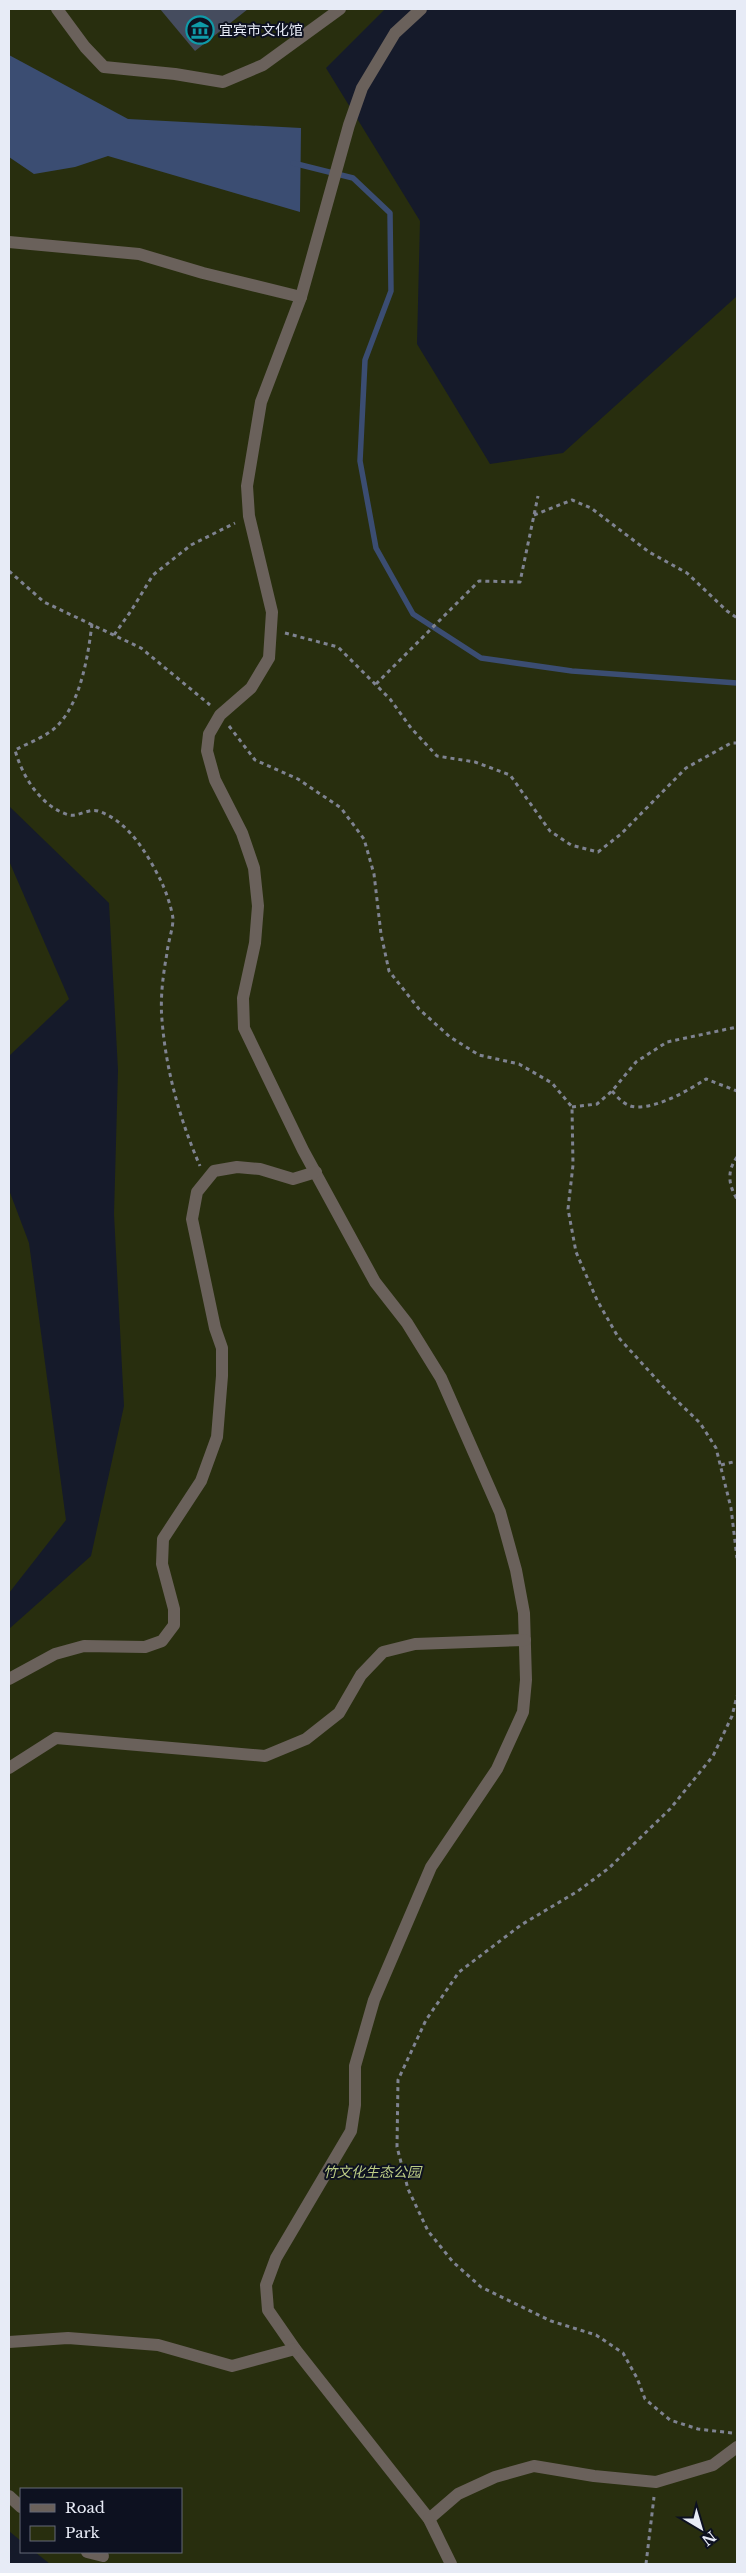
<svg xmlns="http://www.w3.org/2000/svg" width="746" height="2573" font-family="'Libre Baskerville','Noto Sans SC',serif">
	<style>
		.green { fill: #282e0e }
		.water { fill: #3b4d72 }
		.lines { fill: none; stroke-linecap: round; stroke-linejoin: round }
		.stream { stroke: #3b4d72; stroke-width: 5.5 }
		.building { fill: #454c5e }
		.path { stroke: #7f8391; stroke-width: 3; stroke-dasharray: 4 4; stroke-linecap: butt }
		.minor { stroke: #6a615b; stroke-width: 12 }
		.labels { text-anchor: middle; stroke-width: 4; stroke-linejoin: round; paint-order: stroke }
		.poi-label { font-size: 14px; fill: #e7ebf6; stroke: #0d1120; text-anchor: start }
		.park-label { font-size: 14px; font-style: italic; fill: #bccc84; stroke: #0d1120 }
	</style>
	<rect width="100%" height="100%" fill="#151a2a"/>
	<!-- green -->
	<g class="green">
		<path d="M9 9H385L326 68 420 221 417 344 490 464 563 453 737 296V2564H50L35 2552H181V2489H21V2541L9 2531V1629L91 1556 124 1406 114 1214 118 1070 109 903 9 806Z"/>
		<path d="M9 861 69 999 9 1056Z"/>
		<path d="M9 1190 29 1243 66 1520 9 1593Z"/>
	</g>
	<!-- water -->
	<path class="water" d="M9 55 128 119 301 128 300 212 108 156 75 167 34 174 9 157Z"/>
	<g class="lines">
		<!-- stream -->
		<path class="stream" d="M293 163 353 178 390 213 391 291 365 360 360 461 376 548 413 614 481 658 572 671 737 683"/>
	</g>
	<!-- building -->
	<path class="building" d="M160 9H248L195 51Z"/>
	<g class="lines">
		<!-- path -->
		<g class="path">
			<path d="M534 515 572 500 591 508 649 552 687 573 727 611 737 618"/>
			<path d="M9 571 44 602 141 648 210 705"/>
			<path d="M92 624C88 656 81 701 58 725 48 736 28 743 15 750 22 776 41 807 69 815 78 817 89 808 98 811 129 821 148 855 162 883 166 892 172 909 173 919 173 929 168 942 167 953 163 975 160 998 162 1020 166 1071 180 1120 200 1166"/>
			<path d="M285 633 338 647 390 699 411 728 437 756 475 762 510 775 550 831 571 845 598 852 621 834 686 768 731 743H737"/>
			<path d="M114 635 131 611 153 575 191 545 235 523"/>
			<path d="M376 684 479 581 520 582 538 496"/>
			<path d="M229 726 255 760 298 779 341 808 364 839 374 874 381 934 389 971 419 1009 450 1037 479 1055 519 1064 552 1083 572 1107 573 1165 568 1209 576 1252 597 1300 618 1337 669 1393 700 1423 716 1448 731 1508 737 1558"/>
			<path d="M612 1091C619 1099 626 1107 637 1107 660 1107 687 1091 706 1079L737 1091"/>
			<path d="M572 1107 597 1104 612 1091 636 1062 667 1042 737 1027"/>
			<path d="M737 1157C727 1171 728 1184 737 1199"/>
			<path d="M721 1465 737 1461"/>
			<path d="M732 2433 698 2429 670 2420 645 2399 637 2378 623 2353 596 2335 551 2321 481 2287 453 2262 428 2231 408 2189 397 2147 398 2080 426 2020 459 1972 521 1925 578 1891 609 1868 670 1809 713 1756 732 1716 737 1696"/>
			<path d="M646 2564 654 2497"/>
		</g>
		<!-- minor -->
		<g class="minor">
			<path d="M57 9 85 47 104 67 175 74 223 82 263 65 340 9"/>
			<path d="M421 9 395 33 362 88 349 125 301 297 261 402 247 486 249 516 272 612 269 658 251 688 220 715 209 734 207 751 215 780 242 833 254 868 258 906 255 943 243 998 244 1028 303 1150 375 1282 407 1323 441 1378 500 1512 516 1570 524 1613 526 1680 523 1712 497 1769 431 1867 374 2000 355 2066V2105L351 2131 276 2258 266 2285 268 2310 295 2349 429 2519 451 2564"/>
			<path d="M9 242 139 254 203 273 301 297"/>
			<path d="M9 1679 55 1654 84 1646 145 1647 162 1641 174 1625V1609L162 1564 163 1539 201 1481 217 1437 222 1376V1348L215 1328 192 1219 197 1192 214 1171 237 1167 260 1169 293 1179 316 1172"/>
			<path d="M9 1768 56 1738 265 1756 306 1739 339 1713 361 1675 383 1652 415 1644 525 1640"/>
			<path d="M9 2342 68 2338 158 2345 232 2366 295 2349"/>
			<path d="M9 2496 21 2507"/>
			<path d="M429 2519 458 2494 495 2477 534 2466 594 2476 656 2482 713 2465 737 2447"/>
			<path d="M87 2552 103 2556"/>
		</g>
	</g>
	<!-- icons -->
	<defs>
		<g id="museum-ring" transform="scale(1.4375)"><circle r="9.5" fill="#0d1120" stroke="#0f9aa8" stroke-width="1.5"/><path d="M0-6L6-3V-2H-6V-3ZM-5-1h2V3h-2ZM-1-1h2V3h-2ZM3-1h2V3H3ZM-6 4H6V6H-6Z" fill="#0f9aa8"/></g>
	</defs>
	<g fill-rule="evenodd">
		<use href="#museum-ring" x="200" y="30"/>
	</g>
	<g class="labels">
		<!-- poi labels -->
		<g class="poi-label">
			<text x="219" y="35">宜宾市文化馆</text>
		</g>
		<!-- park labels -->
		<g class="park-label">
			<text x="372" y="2177">竹文化生态公园</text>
		</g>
	</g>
	<!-- border -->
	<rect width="746" height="2573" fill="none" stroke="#e7ebf6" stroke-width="20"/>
	<!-- legend -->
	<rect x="20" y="2488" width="162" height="65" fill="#0d1120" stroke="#646876"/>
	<rect x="30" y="2504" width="25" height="8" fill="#6a615b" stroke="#646876"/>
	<text x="65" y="2513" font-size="15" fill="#e7ebf6">Road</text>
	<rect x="30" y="2526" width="25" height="15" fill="#282e0e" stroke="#646876"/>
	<text x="65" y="2538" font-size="15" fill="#e7ebf6">Park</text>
	<!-- north arrow -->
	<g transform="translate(701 2528) rotate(142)" stroke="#0d1120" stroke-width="4" paint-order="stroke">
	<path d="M0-4L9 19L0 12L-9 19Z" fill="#e7ebf6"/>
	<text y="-8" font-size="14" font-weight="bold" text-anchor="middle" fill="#e7ebf6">N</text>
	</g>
</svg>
